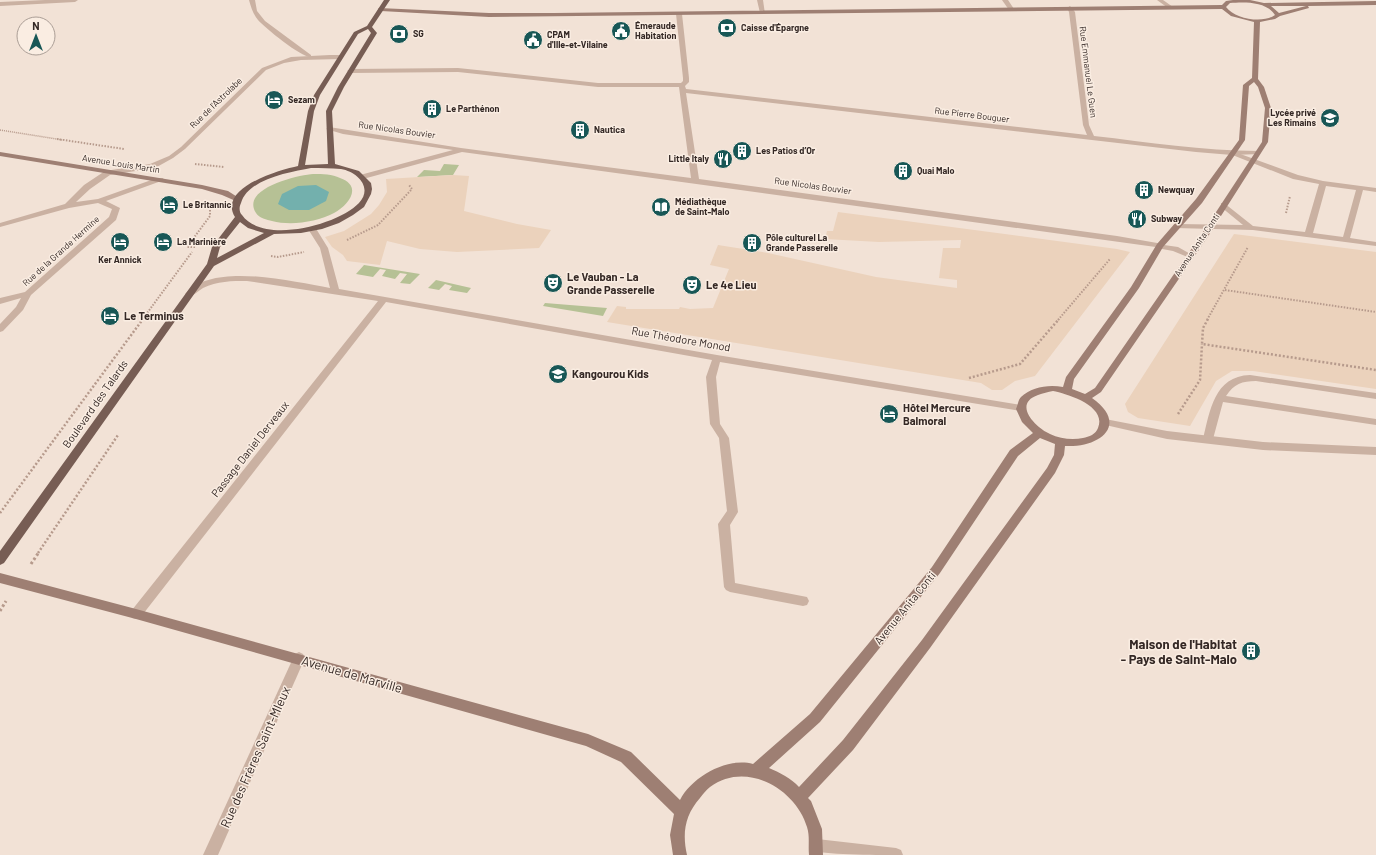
<svg xmlns="http://www.w3.org/2000/svg" width="1376" height="855" font-family="Barlow,sans-serif">
	<style>
		.green { fill: #b6c195 }
		.plaza { fill: #ebd2bc }
		.water { fill: #73b0ad }
		.lines { fill: none; stroke-linecap: round; stroke-linejoin: round }
		.path-far3 { stroke: #b69a8c; stroke-width: 1.5; stroke-dasharray: 1 1; stroke-linecap: butt }
		.path-far2 { stroke: #b69a8c; stroke-width: 2; stroke-dasharray: 1.5 1.5; stroke-linecap: butt }
		.path-far1 { stroke: #b69a8c; stroke-width: 2.5; stroke-dasharray: 2 2; stroke-linecap: butt }
		.path { stroke: #b69a8c; stroke-width: 3; stroke-dasharray: 2.5 2.5; stroke-linecap: butt }
		.lane { fill: #cab1a2; fill-rule: evenodd }
		.street { fill: #cab1a2; fill-rule: evenodd }
		.secondary { fill: #9e7f73; fill-rule: evenodd }
		.primary { fill: #775d54; fill-rule: evenodd }
		.labels { text-anchor: middle; stroke-width: 3; stroke-linejoin: round; paint-order: stroke }
		.far-poi-label { font-size: 9px; font-weight: bold; fill: #342825; stroke: #faede2; text-anchor: start }
		.far-street-label { font-size: 9px; fill: #342825; stroke: #faede2 }
		.poi-label { font-size: 11px; font-weight: bold; fill: #342825; stroke: #faede2; text-anchor: start }
		.street-label { font-size: 11px; fill: #342825; stroke: #faede2 }
		.near-poi-label { font-size: 13px; font-weight: bold; fill: #342825; stroke: #faede2; text-anchor: end }
		.near-street-label { font-size: 13px; fill: #342825; stroke: #faede2 }
	</style>
	<rect width="100%" height="100%" fill="#f2e2d6"/>
	<!-- green -->
	<g class="green">
		<path d="M444 164 459 165 453 175 417 177 424 170 440 171Z"/>
		<path d="M313 174C323 174 332 174 340 178 363 186 349 205 334 213 317 222 291 226 272 221 267 220 259 218 256 213 240 188 299 175 313 174Z"/>
		<path d="M364 265 420 274 410 284 400 283 407 274 400 273 395 279 382 276 386 270 380 269 373 277 356 274Z"/>
		<path d="M436 280 471 288 467 293 449 290 452 286 445 284 439 290 428 288Z"/>
		<path d="M545 303 607 308 603 316 543 306Z"/>
	</g>
	<!-- plaza -->
	<g class="plaza">
		<path d="M453 175 469 176 464 211 517 224 551 230 539 248 457 252 420 249 387 241 380 265 347 261 343 255 332 247 325 237 344 231 371 214 379 205 387 192 386 179Z"/>
		<path d="M838 212 1117 249 1130 252 1035 376 1015 381 1002 390H992L981 383 607 322 617 306 626 307V309H679L680 307 690 309 713 308 729 269 710 265 718 245 768 253 876 277 957 288V280L939 278 943 248H960L961 240 879 242 825 239 827 231H833Z"/>
		<path d="M1234 234 1376 252V389L1253 371H1232L1216 381 1190 426 1138 418 1128 412 1125 404Z"/>
	</g>
	<!-- water -->
	<path class="water" d="M316 185 329 192 326 201 309 210H289L278 204 282 194 298 186Z"/>
	<g class="lines">
		<!-- path-far3 -->
		<path class="path-far3" d="M0 130 63 140"/>
		<!-- path-far2 -->
		<g class="path-far2">
			<path d="M57 139 124 149"/>
			<path d="M195 164 224 167"/>
			<path d="M1286 213 1290 196"/>
			<path d="M347 240 378 225 412 189 409 185"/>
			<path d="M195 247H187L210 216V209"/>
			<path d="M271 256 278 257 304 252"/>
			<path d="M1225 290 1376 312"/>
			<path d="M142 320 192 252"/>
			<path d="M1058 320 1110 259"/>
			<path d="M1207 320 1248 247"/>
		</g>
		<!-- path-far1 -->
		<g class="path-far1">
			<path d="M1208 319 1203 328 1202 344 1376 370"/>
			<path d="M969 378 1020 364 1059 319"/>
			<path d="M1178 414 1200 380 1202 344"/>
			<path d="M0 513 143 319"/>
			<path d="M38 553 118 435"/>
		</g>
		<!-- path -->
		<g class="path">
			<path d="M31 564 39 552"/>
			<path d="M0 611 6 601"/>
		</g>
		<!-- lane -->
		<g class="lane">
			<path d="M45 0H78L75 2 0 6V2Z"/>
			<path d="M249 0H255L257 11 265 21 311 55V57C302 58 265 28 258 20 253 14 251 7 249 0Z"/>
			<path d="M1232 151 1298 175 1323 181 1376 188V192L1363 190 1350 238 1376 242V246L1253 230 1175 228 1174 226 1178 224 1243 225 1221 207V203H1224L1253 226 1305 232 1319 184 1293 179 1230 154V152ZM1326 186 1356 190 1343 237 1313 233Z"/>
			<path d="M1157 244 1178 247 1194 256 1190 258 1173 251 1157 248Z"/>
			<path d="M1250 375 1376 393V399L1256 381C1242 381 1234 384 1226 396L1376 419V425L1223 402 1213 439 1212 442H1204L1203 439C1210 411 1214 376 1250 375Z"/>
		</g>
		<!-- street -->
		<g class="street">
			<path d="M757 0H763L765 14 760 13Z"/>
			<path d="M1002 0H1008L1014 9 1013 10H1009Z"/>
			<path d="M1157 0H1163L1173 7 1168 8Z"/>
			<path d="M1070 6 1075 12 1089 125 1094 136C1148 142 1203 151 1258 151L1260 152V154L1232 155 1196 152 686 93 699 179 1117 236 1163 244V248L462 152 363 179H360V175L453 150 343 134 326 129 329 127 461 148 691 178 679 87H598L458 72 350 73 347 71 350 69 458 68 598 83H681L683 81V78L676 14 679 12 682 14 689 78V82L685 86 686 89 1087 135 1083 125 1069 12 1067 8Z"/>
			<path d="M330 55H340L343 57 340 59 301 60 284 63 266 70 185 149 173 158 155 168 110 175 90 189 76 202 98 199 157 178H163L164 180 106 201 120 208 116 220 31 295 23 310 3 331 0 332V324L16 307 21 298 0 304V298L25 292 109 217 112 209 98 203 69 208 0 227V223L65 204 84 185 105 171 150 164 169 156 181 147 262 68 291 57Z"/>
			<path d="M309 227H315L328 248 339 289 717 355 1021 405 1026 408 1021 411 720 362 716 377 720 424 729 438 738 512 730 525 735 583 807 597 809 601 807 605 803 606 730 592 726 590 724 587 718 524 727 511 719 438 710 424 706 377 712 360 386 302 140 618 136 619 132 618 130 614 132 610 378 301 247 281C232 281 217 281 203 288 198 291 194 295 189 297L185 294C213 261 293 282 330 288L320 248 308 229Z"/>
			<path d="M1105 419 1167 431 1263 442 1376 447V455L1263 450 1167 439 1101 424 1100 422Z"/>
			<path d="M299 652 303 654 305 658 218 855H203L295 654Z"/>
			<path d="M817 839 896 848 901 850 903 855C881 855 831 855 812 851L810 846 812 841Z"/>
		</g>
		<!-- secondary -->
		<g class="secondary">
			<path d="M1233 0H1250L1264 3 1376 1V5L1308 6 1309 8 1280 16 1275 19 1260 22 1258 79 1264 87 1271 108 1268 142 1207 238 1101 392 1092 398C1130 425 1099 448 1065 446L1064 455 1055 473 930 648 853 750 808 798 811 801 822 829 823 855H809C808 846 810 836 807 827 796 789 746 760 710 787 706 790 703 794 700 798 685 815 682 833 687 855H673L670 835 674 814 621 762 586 746 136 619 0 583V573L136 609 588 734 631 752 680 800C692 777 727 757 753 764L810 714 932 567 1010 450 1033 433 1022 422 1016 409C1018 405 1018 400 1021 397 1031 387 1049 384 1063 387L1066 377 1131 287 1157 244 1196 199 1239 140 1243 85 1252 78 1254 22 1231 16 1222 9 489 17 381 11 378 9 379 8 489 13H554L1222 5 1226 1ZM1230 3C1244 2 1266 1 1275 15 1263 24 1235 19 1226 7ZM1271 6H1306L1279 13ZM1254 82 1258 87 1265 108 1262 142 1199 238 1095 388 1085 394 1072 389 1074 379 1139 288 1163 247 1202 203 1245 140 1249 86ZM1053 391C1068 394 1107 406 1098 428 1096 434 1089 437 1083 438 1073 440 1060 439 1050 434 1036 428 1012 404 1038 395 1043 393 1048 392 1053 391ZM1040 438 1055 444 1054 455 1047 468 922 640 843 740 799 787C792 779 779 772 769 768L820 722 940 573 1018 456Z"/>
			<path d="M0 152 202 185 228 191 242 200 238 202 222 195 202 189 0 156Z"/>
		</g>
		<!-- primary -->
		<path class="primary" d="M384 0H390L372 27 377 33 344 87 332 111 335 164 359 171 371 183 372 189 371 194 364 207 353 215 339 223 322 229 301 233 274 234 214 266 4 563 0 565V551L207 264 212 247 235 217C217 188 279 170 298 166L308 111 314 95 354 32 367 26ZM368 29 371 33 338 87 326 111 328 164 305 165 314 111 320 95 358 34ZM311 168C321 168 331 168 341 169 358 172 373 188 359 203 338 225 263 245 242 215 239 212 239 207 241 203 248 179 290 172 311 168ZM240 222 248 228 264 233 217 258 220 247Z"/>
	</g>
	<!-- icons -->
	<defs>
		<g id="bank-disc" transform="scale(1)"><circle r="9.5" fill="#185756" stroke="#faede2"/><path d="M-6-4H6V4H-6ZM0-2.3a2.3 2.3 0 1 0 0 4.6a2.3 2.3 0 1 0 0-4.6Z" fill="#fff"/></g>
		<g id="civic-disc" transform="scale(1)"><circle r="9.5" fill="#185756" stroke="#faede2"/><path d="M-.6-6.5H3V-4.5H.6V-3L4-1V1h2V6H-6V1h2V-1L-.6-3ZM-1.2 2.5V6h2.4V2.5Z" fill="#fff"/></g>
		<g id="hotel-disc" transform="scale(1)"><circle r="9.5" fill="#185756" stroke="#faede2"/><path d="M-6-4.5h1.5V1H6V5H4.5V3h-9V5H-6ZM-4 0a1.8 1.8 0 1 1 3.6 0ZM.5 0V-2.5h3Q6-2.5 6 0Z" fill="#fff"/></g>
		<g id="building-disc" transform="scale(1)"><circle r="9.5" fill="#185756" stroke="#faede2"/><path d="M-4-6H4V6H1V3H-1V6H-4ZM-2.5-4.3h1.7v1.8h-1.7ZM.8-4.3h1.7v1.8H.8ZM-2.5-1h1.7V.8h-1.7ZM.8-1h1.7V.8H.8Z" fill="#fff"/></g>
		<g id="school-disc" transform="scale(1)"><circle r="9.5" fill="#185756" stroke="#faede2"/><path d="M0-5L7-2L0 1L-7-2ZM-4 1L0 2.5L4 1V4Q0 6-4 4Z" fill="#fff"/></g>
		<g id="restaurant-disc" transform="scale(1)"><circle r="9.5" fill="#185756" stroke="#faede2"/><path d="M-5-6h1v4h1v-4h1v4h1v-4h1v5L-1.5 .5V6h-2V.5L-5-1ZM5-6V6H3V1.5H1.5Q1.5-4 5-6Z" fill="#fff"/></g>
		<g id="library-disc" transform="scale(1)"><circle r="9.5" fill="#185756" stroke="#faede2"/><path d="M-6-4Q-3-5.5-.7-3.5V5Q-3 3-6 4ZM6-4Q3-5.5 .7-3.5V5Q3 3 6 4Z" fill="#fff"/></g>
		<g id="theatre-disc" transform="scale(1)"><circle r="9.5" fill="#185756" stroke="#faede2"/><path d="M-5-5.5Q0-4 5-5.5V0Q5 5 0 6Q-5 5-5 0ZM-3.3-2.5H-1v1.5H-3.3ZM1-2.5H3.3v1.5H1ZM-2.8 1Q0 5.5 2.8 1Z" fill="#fff"/></g>
	</defs>
	<g fill-rule="evenodd">
		<use href="#bank-disc" x="727" y="28"/>
		<use href="#civic-disc" x="621" y="31"/>
		<use href="#bank-disc" x="399" y="34"/>
		<use href="#civic-disc" x="533" y="40"/>
		<use href="#hotel-disc" x="274" y="100"/>
		<use href="#building-disc" x="432" y="109"/>
		<use href="#school-disc" x="1330" y="118"/>
		<use href="#building-disc" x="580" y="130"/>
		<use href="#building-disc" x="742" y="151"/>
		<use href="#restaurant-disc" x="723" y="159"/>
		<use href="#building-disc" x="903" y="171"/>
		<use href="#building-disc" x="1144" y="190"/>
		<use href="#hotel-disc" x="169" y="205"/>
		<use href="#library-disc" x="661" y="207"/>
		<use href="#restaurant-disc" x="1137" y="219"/>
		<use href="#hotel-disc" x="120" y="242"/>
		<use href="#hotel-disc" x="163" y="242"/>
		<use href="#building-disc" x="752" y="243"/>
		<use href="#theatre-disc" x="553" y="283"/>
		<use href="#theatre-disc" x="692" y="285"/>
		<use href="#hotel-disc" x="110" y="316"/>
		<use href="#school-disc" x="558" y="374"/>
		<use href="#hotel-disc" x="889" y="414"/>
		<use href="#building-disc" x="1251" y="651"/>
	</g>
	<g class="labels">
		<!-- far-poi labels -->
		<g class="far-poi-label">
			<text x="635" y="29">Émeraude<tspan x="635" dy="10">Habitation</tspan></text>
			<text x="741" y="31">Caisse d'Épargne</text>
			<text x="413" y="37">SG</text>
			<text x="547" y="38">CPAM<tspan x="547" dy="10">d'Ille-et-Vilaine</tspan></text>
			<text x="288" y="103">Sezam</text>
			<text x="446" y="112">Le Parthénon</text>
			<text x="1316" y="116" text-anchor="end">Lycée privé<tspan x="1316" dy="10">Les Rimains</tspan></text>
			<text x="594" y="133">Nautica</text>
			<text x="756" y="154">Les Patios d’Or</text>
			<text x="709" y="162" text-anchor="end">Little Italy</text>
			<text x="917" y="174">Quai Malo</text>
			<text x="1158" y="193">Newquay</text>
			<text x="675" y="205">Médiathèque<tspan x="675" dy="10">de Saint-Malo</tspan></text>
			<text x="183" y="208">Le Britannic</text>
			<text x="1151" y="222">Subway</text>
			<text x="766" y="241">Pôle culturel La<tspan x="766" dy="10">Grande Passerelle</tspan></text>
			<text x="177" y="245">La Marinière</text>
			<text x="120" y="263" text-anchor="middle">Ker Annick</text>
		</g>
		<!-- far-street labels -->
		<g class="far-street-label">
			<text transform="translate(1088 72) rotate(83)" y="3">Rue Emmanuel Le Guen</text>
			<text transform="translate(216 103) rotate(-44)" y="3">Rue de l'Astrolabe</text>
			<text transform="translate(972 115) rotate(7)" y="3">Rue Pierre Bouguer</text>
			<text transform="translate(397 130) rotate(8)" y="3">Rue Nicolas Bouvier</text>
			<text transform="translate(121 164) rotate(9)" y="3">Avenue Louis Martin</text>
			<text transform="translate(813 186) rotate(8)" y="3">Rue Nicolas Bouvier</text>
			<text transform="translate(1197 245) rotate(-56)" y="3">Avenue Anita Conti</text>
			<text transform="translate(61 251) rotate(-42)" y="3">Rue de la Grande Hermine</text>
		</g>
		<!-- poi labels -->
		<g class="poi-label">
			<text x="567" y="281">Le Vauban - La<tspan x="567" dy="13">Grande Passerelle</tspan></text>
			<text x="706" y="289">Le 4e Lieu</text>
			<text x="124" y="320">Le Terminus</text>
			<text x="572" y="378">Kangourou Kids</text>
			<text x="903" y="412">Hôtel Mercure<tspan x="903" dy="13">Balmoral</tspan></text>
		</g>
		<!-- street labels -->
		<g class="street-label">
			<text transform="translate(681 339) rotate(10)" y="4">Rue Théodore Monod</text>
			<text transform="translate(95 404) rotate(-55)" y="4">Boulevard des Talards</text>
			<text transform="translate(250 449) rotate(-52)" y="4">Passage Daniel Derveaux</text>
			<text transform="translate(905 608) rotate(-51)" y="4">Avenue Anita Conti</text>
		</g>
		<!-- near-poi labels -->
		<g class="near-poi-label">
			<text x="1237" y="649">Maison de l'Habitat<tspan x="1237" dy="15">- Pays de Saint-Malo</tspan></text>
		</g>
		<!-- near-street labels -->
		<g class="near-street-label">
			<text transform="translate(352 674) rotate(16)" y="5">Avenue de Marville</text>
			<text transform="translate(255 757) rotate(-66)" y="5">Rue des Frères Saint-Mleux</text>
		</g>
	</g>
	<!-- north arrow -->
	<g transform="translate(36 36)"><circle r="19" fill="#faede2" stroke="#ab9e96"/>
	<path d="M0-3L7 15L0 10L-7 15Z" fill="#185756"/>
	<text y="-6" font-size="11" font-weight="bold" text-anchor="middle" fill="#342825">N</text>
	</g>
</svg>
